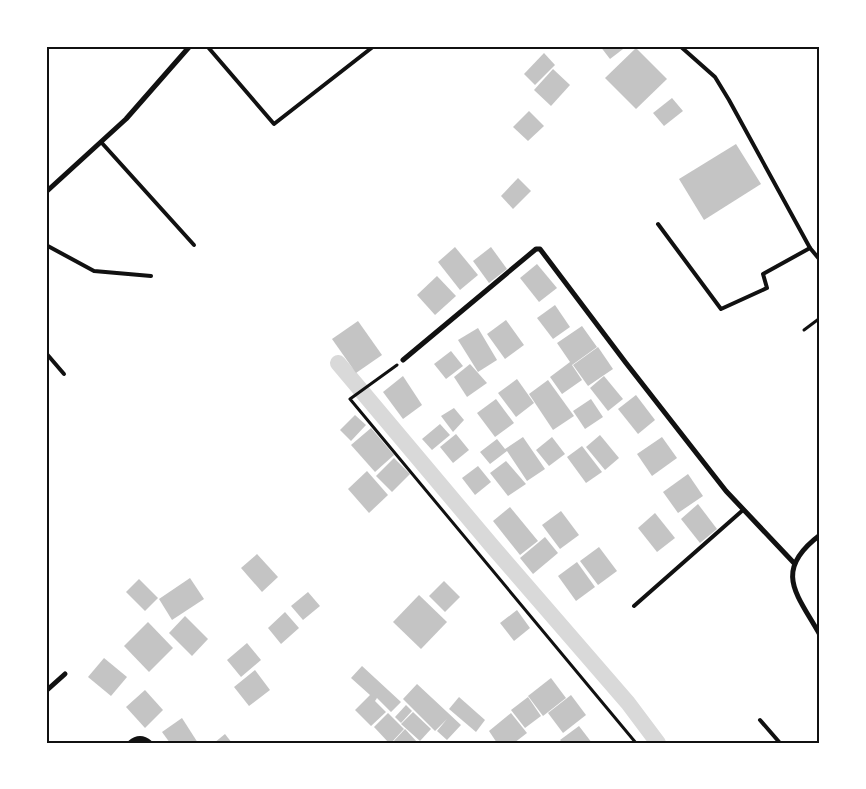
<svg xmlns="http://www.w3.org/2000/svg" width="866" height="789" font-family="'Sofia Sans Condensed',sans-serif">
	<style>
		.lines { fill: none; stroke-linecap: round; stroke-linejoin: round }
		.canal { stroke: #d9d9d9; stroke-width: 16 }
		.building { fill: #c4c4c4 }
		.path { stroke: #111; stroke-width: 3 }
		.service { stroke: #111; stroke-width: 4 }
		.minor { stroke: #111; stroke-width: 5 }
		.neatline { fill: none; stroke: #111; stroke-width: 2 }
	</style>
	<rect width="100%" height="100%" fill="#fff"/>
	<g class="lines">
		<!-- canal -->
		<path class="canal" d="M338 363 492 546 628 703 658 743"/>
	</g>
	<!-- building -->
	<g class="building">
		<path d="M600 46H627L610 59Z"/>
		<path d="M636 48 667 79 636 109 605 78Z"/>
		<path d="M544 53 555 65 535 85 524 74Z"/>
		<path d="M553 69 570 85 551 106 534 90Z"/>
		<path d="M672 98 683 111 664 126 653 113Z"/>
		<path d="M529 111 544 126 528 141 513 127Z"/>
		<path d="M736 144 761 184 704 220 679 179Z"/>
		<path d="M518 178 531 191 513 209 501 196Z"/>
		<path d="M455 247 478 275 460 290 438 262Z"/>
		<path d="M491 247 507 269 489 283 473 261Z"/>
		<path d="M537 264 557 288 539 302 520 278Z"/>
		<path d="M437 276 456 296 435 315 417 295Z"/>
		<path d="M555 305 570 327 553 339 537 318Z"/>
		<path d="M506 320 524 345 505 359 487 334Z"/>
		<path d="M358 321 382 355 356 373 332 339Z"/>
		<path d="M582 326 597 347 572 365 582 380 562 394 550 377 570 362 557 343Z"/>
		<path d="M478 328 497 360 478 372 458 340Z"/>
		<path d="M598 347 613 369 588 386 573 365Z"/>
		<path d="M451 351 463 366 446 379 434 364Z"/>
		<path d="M470 364 487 383 467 397 454 377Z"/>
		<path d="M403 376 422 405 403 419 383 392Z"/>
		<path d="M604 376 623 399 608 411 590 388Z"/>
		<path d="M517 379 534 403 516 417 498 393Z"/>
		<path d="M548 380 574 416 553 430 529 394Z"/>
		<path d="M636 395 655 420 638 434 618 409Z"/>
		<path d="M496 399 514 423 495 437 477 413Z"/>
		<path d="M591 399 603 417 585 429 573 411Z"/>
		<path d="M454 408 464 420 453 432 441 416Z"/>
		<path d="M355 415 366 425 351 441 340 430Z"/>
		<path d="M440 424 450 435 432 450 422 439Z"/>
		<path d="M371 428 394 455 375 472 351 445Z"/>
		<path d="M456 434 469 450 453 463 440 447Z"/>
		<path d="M600 435 619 458 605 470 586 447Z"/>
		<path d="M523 437 545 469 527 481 507 451 490 464 480 452 497 439 505 449Z"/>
		<path d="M552 437 565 454 549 466 536 450Z"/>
		<path d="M662 437 677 458 652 476 637 454Z"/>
		<path d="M582 446 602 472 586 483 567 457Z"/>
		<path d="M394 458 410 474 392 492 376 476Z"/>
		<path d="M506 461 526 484 508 496 490 473Z"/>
		<path d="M478 466 491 482 475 495 462 478Z"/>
		<path d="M367 471 388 495 369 513 348 489Z"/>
		<path d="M688 474 703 496 678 513 663 492Z"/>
		<path d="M698 504 717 529 700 543 681 519Z"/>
		<path d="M510 507 538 541 520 555 493 521Z"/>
		<path d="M561 511 579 535 560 549 542 525Z"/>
		<path d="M655 513 675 538 657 552 638 528Z"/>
		<path d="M545 537 558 553 533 574 520 558Z"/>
		<path d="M599 547 617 571 598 585 580 561Z"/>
		<path d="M257 554 278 577 262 592 241 568Z"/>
		<path d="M577 562 595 587 576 601 558 576Z"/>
		<path d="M190 578 204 599 172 620 159 599Z"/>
		<path d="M139 579 158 598 145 611 126 592Z"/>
		<path d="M444 581 460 597 445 612 429 596Z"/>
		<path d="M308 592 320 606 303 620 291 606Z"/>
		<path d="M419 595 447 622 421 649 393 622Z"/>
		<path d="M517 610 530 628 514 641 500 623Z"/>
		<path d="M285 612 299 628 281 644 268 628Z"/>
		<path d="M185 616 208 639 192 656 169 633Z"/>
		<path d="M148 622 173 648 149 672 124 646Z"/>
		<path d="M247 643 261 660 241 677 227 660Z"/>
		<path d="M104 658 127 677 111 696 88 677Z"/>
		<path d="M362 666 401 702 391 712 377 698 375 701 386 712 371 726 355 710 370 695 351 678Z"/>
		<path d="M255 670 270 690 249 706 234 687Z"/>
		<path d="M551 678 566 698 543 716 528 696Z"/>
		<path d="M417 684 461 725 447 740 437 731 447 719 435 731 403 699Z"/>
		<path d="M145 690 163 710 145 728 126 707Z"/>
		<path d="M571 695 586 715 563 733 548 713Z"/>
		<path d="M459 697 485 720 476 732 449 709Z"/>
		<path d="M528 697 541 716 525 728 511 710Z"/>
		<path d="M406 705 412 711 401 723 395 717Z"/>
		<path d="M413 712 431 729 420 741 401 724Z"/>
		<path d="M388 713 404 729 391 743H389L374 727Z"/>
		<path d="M511 713 527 733 514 743H497L489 731Z"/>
		<path d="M182 718 198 743H170L162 732Z"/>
		<path d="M579 726 592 743H563L560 740Z"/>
		<path d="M405 729 418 743H392Z"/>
		<path d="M225 734 232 743H214Z"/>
	</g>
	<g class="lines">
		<!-- path -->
		<g class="path">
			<path d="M804 330 820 318"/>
			<path d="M397 365 350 399 636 743"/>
		</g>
		<!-- service -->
		<g class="service">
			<path d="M207 46 274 124 374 46"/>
			<path d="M680 46 715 77 729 100 810 248 820 260"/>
			<path d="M101 142 194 245"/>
			<path d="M658 224 721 309 767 288 763 274 810 248"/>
			<path d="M46 245 94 271 151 276"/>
			<path d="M46 353 64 374"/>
			<path d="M634 606 743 510"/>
			<path d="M760 720 780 743"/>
		</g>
		<!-- minor -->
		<g class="minor">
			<path d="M46 192 126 119 190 46"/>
			<path d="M403 360 536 249H540L626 363 726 491 794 563"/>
			<path d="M820 535C772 571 797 594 820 635"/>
			<path d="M46 691 65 674"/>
			<path d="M130 743C137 737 143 737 150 743"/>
		</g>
	</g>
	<!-- border -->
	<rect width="866" height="789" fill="none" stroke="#ffffff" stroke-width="95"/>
	<rect x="48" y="48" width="770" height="694" class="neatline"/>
</svg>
